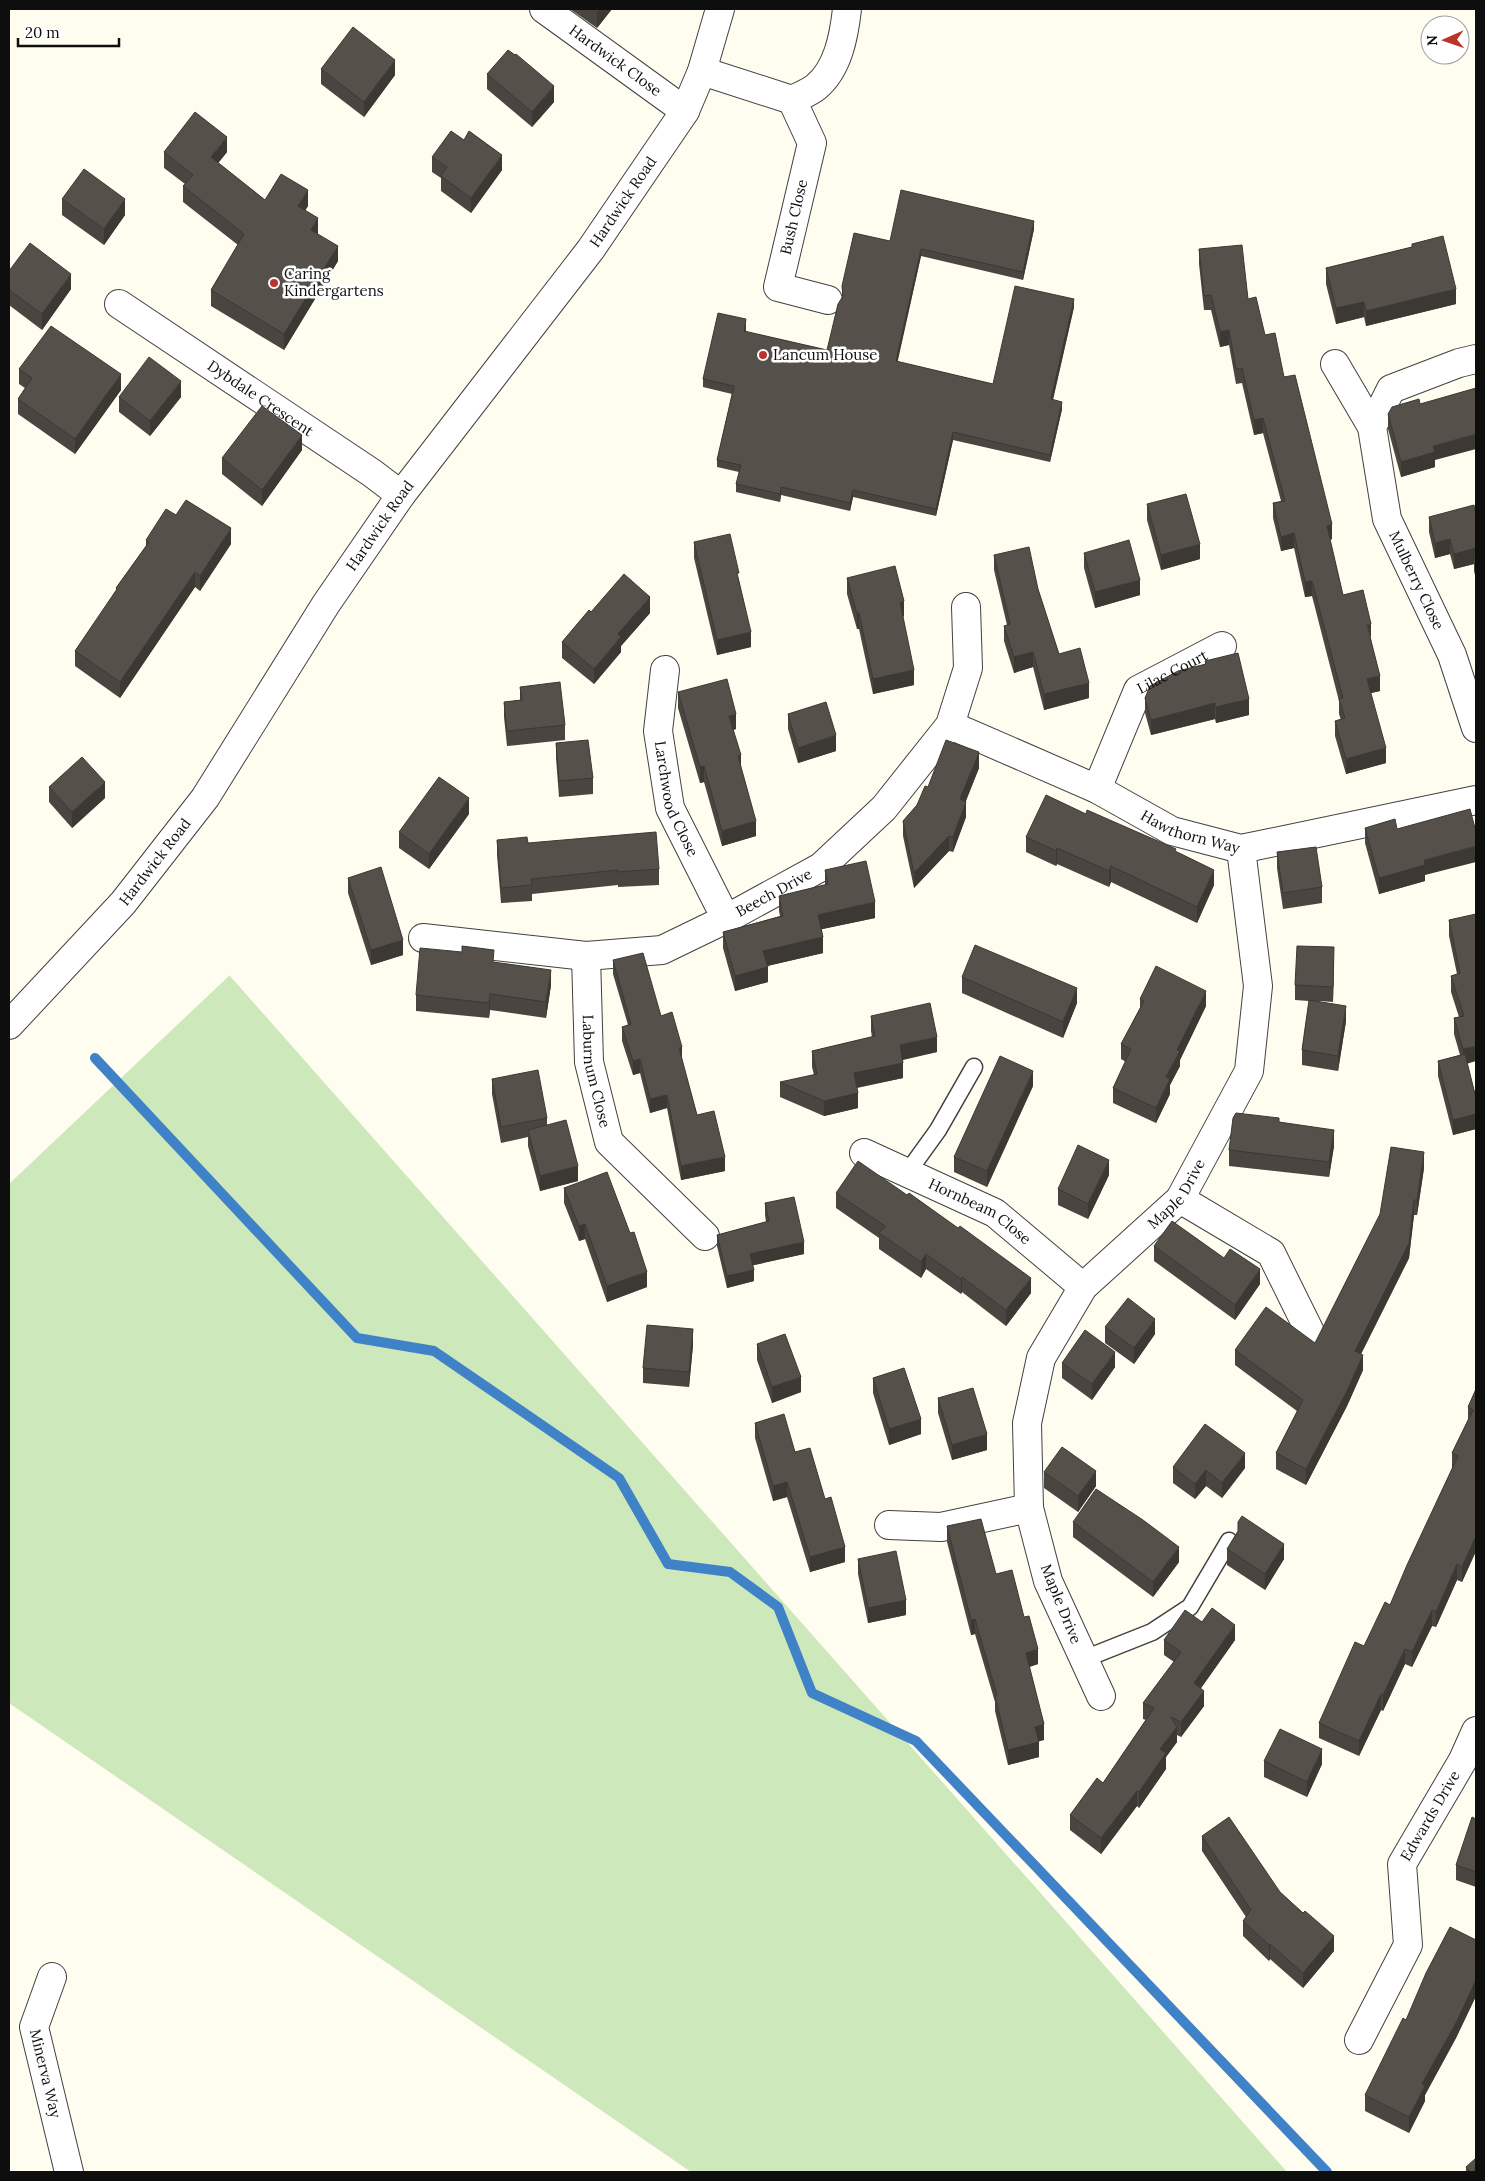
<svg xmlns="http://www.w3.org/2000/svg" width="1485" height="2181" font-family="Lora,serif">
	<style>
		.green { fill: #cde8ba }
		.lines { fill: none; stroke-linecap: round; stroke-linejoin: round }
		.stream { stroke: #4082c8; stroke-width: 10 }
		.service-casing { stroke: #414141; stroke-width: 19 }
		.minor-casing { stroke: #414141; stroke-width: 30 }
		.tertiary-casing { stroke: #414141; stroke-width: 30 }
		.service { stroke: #fff; stroke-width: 16 }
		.minor { stroke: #fff; stroke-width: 28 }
		.tertiary { stroke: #fff; stroke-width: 28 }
		.wall { fill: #4a4540 }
		.shaded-wall { fill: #3c3834 }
		.building { fill: #56504b; stroke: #3c3834 }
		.poi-dot { fill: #b9352b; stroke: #fff; stroke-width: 2 }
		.labels { text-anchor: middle; stroke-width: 5; stroke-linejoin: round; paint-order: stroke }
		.street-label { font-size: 15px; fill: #0e0e0e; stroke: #fff }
		.poi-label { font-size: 15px; fill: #0e0e0e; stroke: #fff; text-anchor: start }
	</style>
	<rect width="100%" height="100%" fill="#fefdf0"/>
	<!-- green -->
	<path class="green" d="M230 975V976L1287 2172H691L9 1703V1184Z"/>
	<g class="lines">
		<!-- stream -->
		<path class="stream" d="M95 1058 357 1338 434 1351 619 1478 668 1564 730 1572 778 1607 812 1693 916 1741 1327 2172"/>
		<!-- service casing -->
		<g class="service-casing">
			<g id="service">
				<path d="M907 1173 938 1130 974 1067"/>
				<path d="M1084 1659 1152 1632 1190 1607 1229 1541"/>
			</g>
		</g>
		<!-- minor casing -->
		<g class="minor-casing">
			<g id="minor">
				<path id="s1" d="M544 9 685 111"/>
				<path d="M702 71 792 100C800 96 810 92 816 87 838 69 844 36 847 9"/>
				<path d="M792 100 812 143 778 287 828 300"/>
				<path id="s2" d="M119 304 372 473 401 495"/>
				<path id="s3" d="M1476 359 1459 363 1391 389 1372 427 1387 519 1452 655 1476 728"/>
				<path d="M1335 364 1372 427"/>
				<path id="s4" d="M665 670 658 731 670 808 726 919"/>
				<path id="s5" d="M950 725 1097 789 1172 831 1241 849 1476 800"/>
				<path id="s6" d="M1097 789 1138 690 1222 646"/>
				<path id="s7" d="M423 938 586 956 662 950 726 919 821 867 884 808 950 725 968 668 966 607"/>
				<path id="s8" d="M586 956 589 1062 609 1142 705 1236"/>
				<path id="s9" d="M864 1153 995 1213 1083 1287"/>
				<path d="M1180 1199 1271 1253 1310 1332"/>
				<path d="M889 1525 941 1527 1029 1508"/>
				<path id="s10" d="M1101 1696 1048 1581 1029 1508 1027 1423 1041 1358 1083 1287 1180 1199 1249 1071 1258 986 1241 849"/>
				<path id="s11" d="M52 1977 34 2027 69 2172"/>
				<path id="s12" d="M1359 2040 1408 1945 1402 1864 1463 1760 1476 1731"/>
			</g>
		</g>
		<!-- tertiary casing -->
		<g class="tertiary-casing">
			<g id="tertiary">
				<path id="s13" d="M9 1025 123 903 205 798 326 604 401 495 591 249 685 111 702 71 720 9"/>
			</g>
		</g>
		<!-- service -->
		<use href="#service" class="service"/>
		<!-- minor -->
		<use href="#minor" class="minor"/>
		<!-- tertiary -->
		<use href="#tertiary" class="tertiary"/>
	</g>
	<!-- wall -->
	<g class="wall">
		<path d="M570 9H612L597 28Z"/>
		<path d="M321 69 395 75 364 117 321 84Z"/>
		<path d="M487 74 554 102 532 127 487 89Z"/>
		<path d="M164 152H227L218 163 265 200 308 206 305 210 318 234 338 261 284 350 211 306V290L238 245 183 202V186L185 184 164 168Z"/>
		<path d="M432 157 502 170 471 213 441 191V178L432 172Z"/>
		<path d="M62 199 125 215 104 245 62 215Z"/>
		<path d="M1034 229 1023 280 921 256 897 362 993 384 1074 307 1053 400 1062 409 1050 462 953 440 936 516 853 497 850 511 781 495 780 502 736 492V484L739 472 717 467V460L732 394 703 387V379L746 327V332L827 350 842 297V286L890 241Z"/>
		<path d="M1412 244 1456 304 1366 326 1364 317 1336 324 1326 284V268L1412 247Z"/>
		<path d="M1199 249 1248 299 1265 335 1284 377 1332 539 1330 540 1343 595 1371 639 1380 691 1371 693 1386 763 1346 774 1335 736V721L1341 720 1339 714V701L1312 596 1305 597 1294 548 1281 551 1273 518V503L1281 501 1263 433 1254 435 1242 383 1236 384 1229 345 1220 347 1211 310H1204L1199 264Z"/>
		<path d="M9 271 71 289 42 330 9 305Z"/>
		<path d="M19 369 121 390 75 454 18 414V399L25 388 19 384Z"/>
		<path d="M119 397H181L150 436 119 412Z"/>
		<path d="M1388 414 1435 460V467L1401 477 1388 429Z"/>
		<path d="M302 450 262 506 222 474V458Z"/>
		<path d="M1147 504 1200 559 1161 570 1147 520Z"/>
		<path d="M1476 514V579L1474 571V564L1454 569 1450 554 1435 558 1429 532V517Z"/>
		<path d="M176 515 231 544 200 591 195 587 120 698 75 666V651L116 592V588L146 546V540Z"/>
		<path d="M694 542 739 582 751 647 717 655 694 558Z"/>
		<path d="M1084 553 1140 595 1095 608 1084 568Z"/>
		<path d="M994 555 1038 589 1059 654 1089 698 1044 710 1033 667 1014 673 1004 641V626L1007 625 994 570Z"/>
		<path d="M847 578 904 616 903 617 914 685 873 694 859 629H857L847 594Z"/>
		<path d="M591 612 650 613 621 646V652L594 684 562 658V642Z"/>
		<path d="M1205 661 1249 715 1216 723 1215 719 1151 735 1145 713V698L1205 664Z"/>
		<path d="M520 687 565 725V740L507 746 504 717V702L520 700Z"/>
		<path d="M678 692 736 729 733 730 756 836 722 846 704 782 700 783 678 708Z"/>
		<path d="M788 714 836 751 798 763 788 729Z"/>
		<path d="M556 743 593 778V794L559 797 556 758Z"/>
		<path d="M979 768 966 801V817L953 852 949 851 914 888 903 836V821L917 805 928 787Z"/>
		<path d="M49 787 105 798 72 828 49 802Z"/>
		<path d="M469 814 429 869 399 848V832Z"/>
		<path d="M1086 814 1176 852 1214 885 1197 923 1111 882 1109 887 1057 864 1056 866 1026 852V837Z"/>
		<path d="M1365 828 1397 829 1425 875V881L1379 894 1365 843Z"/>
		<path d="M497 840 528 843 659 869V885L618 887V885L532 894V901L501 903 497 855Z"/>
		<path d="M1277 852 1322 887V903L1283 909 1277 868Z"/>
		<path d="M825 870 875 918 822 929 823 953 767 966 768 982 735 991 723 948V932L780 916 779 911V896L825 885Z"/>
		<path d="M348 878 403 955 371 965 348 893Z"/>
		<path d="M1476 914 1467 1064 1476 1098V1129L1453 1135 1438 1076V1061L1460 1055 1454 1034V1018L1459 1017 1451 992V976L1457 974 1449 936V920Z"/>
		<path d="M613 960 661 1016 682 1061 697 1115 725 1171 681 1180 667 1108 650 1113 640 1073 633 1075 622 1041V1027L628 1025 613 974Z"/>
		<path d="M494 962 551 985 546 1018 490 1010 489 1018 416 1011V995Z"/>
		<path d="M1334 962 1333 1002 1319 1001 1346 1021 1338 1071 1302 1065V1050L1309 1001 1295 1000V985Z"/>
		<path d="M962 977 1077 1003 1063 1038 962 993Z"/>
		<path d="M1140 999 1206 1006 1180 1060V1066L1170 1085V1094L1156 1123 1113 1103V1088L1126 1062 1121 1059V1044L1140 1008Z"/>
		<path d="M871 1016 937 1052 903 1060V1078L857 1088 858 1108 824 1116 780 1097V1082L814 1075 812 1067V1051L872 1037 871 1031Z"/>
		<path d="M492 1079 547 1118V1125L578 1181 540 1191 528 1146V1137L501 1143 492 1094Z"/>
		<path d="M1033 1086 987 1187 954 1172V1157Z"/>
		<path d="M1279 1122 1334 1146 1329 1177 1229 1166V1150Z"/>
		<path d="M1424 1168 1417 1215H1414L1409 1258 1361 1354 1363 1370 1347 1406 1306 1485 1276 1469V1453L1297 1411 1235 1365V1350L1315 1343Z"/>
		<path d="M1109 1175 1088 1219 1058 1205V1189Z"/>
		<path d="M564 1188 647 1287 607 1302 585 1239 579 1241 564 1203Z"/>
		<path d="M836 1193 1031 1293 1006 1326 962 1292 961 1294 926 1269 921 1278 879 1249V1238L836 1208Z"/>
		<path d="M765 1203 804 1254 753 1265 754 1281 727 1288 717 1246V1235L766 1222 765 1215Z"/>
		<path d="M1154 1246 1224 1258 1260 1284 1235 1320 1154 1261Z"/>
		<path d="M1105 1327 1155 1334 1134 1364 1105 1343Z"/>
		<path d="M757 1344 801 1392 772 1403 757 1360Z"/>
		<path d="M693 1345 689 1387 643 1383V1368Z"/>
		<path d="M1062 1363 1115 1367 1092 1400 1062 1378Z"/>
		<path d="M873 1378 921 1434 889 1445 873 1393Z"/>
		<path d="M1476 1389V1551L1462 1582 1457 1580 1436 1627 1432 1626 1412 1667 1405 1664 1383 1711 1381 1710 1359 1756 1319 1738V1723L1364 1646 1390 1605 1452 1469V1453L1468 1420V1407Z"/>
		<path d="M938 1398 987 1450 952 1460 938 1413Z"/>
		<path d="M755 1423 795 1452 825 1499 845 1562 810 1572 787 1497 773 1501 755 1438Z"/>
		<path d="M1173 1467 1245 1468 1222 1498 1206 1486 1195 1499 1173 1483Z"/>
		<path d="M1044 1472 1096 1486 1078 1512 1044 1488Z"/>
		<path d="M1073 1522 1179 1562 1153 1597 1073 1537Z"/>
		<path d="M947 1526 996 1574 1024 1617 1038 1664 1029 1667 1044 1740 1039 1741V1757L1008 1765 995 1711V1702L975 1634 971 1635 947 1542Z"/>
		<path d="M1227 1549 1284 1559 1265 1590 1227 1565Z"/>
		<path d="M858 1559 906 1615 868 1623 858 1574Z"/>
		<path d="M1202 1622 1235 1640 1201 1688 1204 1706 1181 1737 1177 1735V1742L1166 1757V1769L1139 1808 1137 1806 1101 1854 1070 1830V1815L1103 1783 1146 1720 1143 1719V1703L1174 1662 1164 1655V1640Z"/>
		<path d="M1264 1761 1322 1764 1307 1797 1264 1777Z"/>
		<path d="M1476 1819V1887L1456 1880V1865Z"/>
		<path d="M1202 1836 1280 1892 1303 1913 1334 1951 1303 1988 1270 1959 1269 1961 1243 1936V1921L1246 1917 1202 1851Z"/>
		<path d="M1476 1940V1996L1456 2038 1425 2095V2101L1409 2133 1365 2111V2095L1406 2020Z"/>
		<path d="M1466 2167 1476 2172H1466Z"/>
	</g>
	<!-- shaded-wall -->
	<g class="shaded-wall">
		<path d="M600 9H612L597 28V12Z"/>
		<path d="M395 60V75L364 117V102Z"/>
		<path d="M554 86V102L532 127V112Z"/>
		<path d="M227 137V152L211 172V157Z"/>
		<path d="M502 155V170L471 213V198Z"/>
		<path d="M308 190V206L298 222V206Z"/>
		<path d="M125 199V215L104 245V229Z"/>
		<path d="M318 218V234L311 230Z"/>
		<path d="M1034 221V229L1023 280V272Z"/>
		<path d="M338 246V261L284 350V334Z"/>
		<path d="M921 249V256L896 369V361Z"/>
		<path d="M71 274V289L42 330V314Z"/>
		<path d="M1456 289V304L1366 326V311Z"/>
		<path d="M1074 299V307L1051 407V399Z"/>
		<path d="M1364 302V317L1336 324V308Z"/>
		<path d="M746 319V327L744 339V331Z"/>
		<path d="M1229 330V345L1220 347V332Z"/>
		<path d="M121 374V390L75 454V439Z"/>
		<path d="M181 381V397L150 436V421Z"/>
		<path d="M1062 402V409L1050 462V455Z"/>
		<path d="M1263 418V433L1254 435V420Z"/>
		<path d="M953 432V440L936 516V509Z"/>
		<path d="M1476 434V449L1435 460V467L1401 477V462L1433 446Z"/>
		<path d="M302 435V450L262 506V490Z"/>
		<path d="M781 487V495L780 502V494Z"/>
		<path d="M853 490V497L850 511V503Z"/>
		<path d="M1332 524V539L1327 541V526Z"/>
		<path d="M231 528V544L200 591V576Z"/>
		<path d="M1294 533V548L1281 551V537Z"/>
		<path d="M1450 539V554L1435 558V543Z"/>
		<path d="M1200 544V559L1161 570V555Z"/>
		<path d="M1476 548V564L1474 556V564L1454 569V554Z"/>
		<path d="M195 572V587L120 698V682Z"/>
		<path d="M1140 580V595L1095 608V592Z"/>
		<path d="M1312 581V596L1305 597V582Z"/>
		<path d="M650 597V613L621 646V652L594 684V669L618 634Z"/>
		<path d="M904 601V616L900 617V602Z"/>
		<path d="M859 613V629H857V614Z"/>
		<path d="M1371 624V639L1367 625Z"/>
		<path d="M751 632V647L717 655V640Z"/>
		<path d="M1033 652V667L1014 673V657Z"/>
		<path d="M914 670V685L873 694V679Z"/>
		<path d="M1380 676V691L1367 694V679Z"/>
		<path d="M1089 683V698L1044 710V694Z"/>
		<path d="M1249 699V715L1216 723V707Z"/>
		<path d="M1215 703V719L1151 735V720Z"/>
		<path d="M736 714V729L729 731V716Z"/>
		<path d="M836 735V751L798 763V748Z"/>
		<path d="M1386 748V763L1346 774V759Z"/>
		<path d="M979 752V768L960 815V799Z"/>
		<path d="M741 755V770L738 756Z"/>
		<path d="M704 766V782L700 783V767Z"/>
		<path d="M105 782V798L72 828V812Z"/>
		<path d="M469 798V814L429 869V854Z"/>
		<path d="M966 802V817L953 852V837Z"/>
		<path d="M756 821V836L722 846V831Z"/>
		<path d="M949 836V851L914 888V873Z"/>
		<path d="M1476 846V862L1425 875V881L1379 894V878L1424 860Z"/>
		<path d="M1057 848V864L1056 866V851Z"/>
		<path d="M1111 866V882L1109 887V871Z"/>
		<path d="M1214 870V885L1197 923V907Z"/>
		<path d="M875 902V918L818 930V915Z"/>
		<path d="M823 937V953L763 967V951Z"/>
		<path d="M403 940V955L371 965V950Z"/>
		<path d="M1334 947V962L1333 1002V987Z"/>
		<path d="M768 967V982L735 991V976Z"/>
		<path d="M551 970V985L546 1018V1002Z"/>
		<path d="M1077 988V1003L1063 1038V1022Z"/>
		<path d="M1206 991V1006L1180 1060V1066L1170 1085V1094L1156 1123V1108L1166 1077 1177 1050Z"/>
		<path d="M490 994V1010L489 1018V1003Z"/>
		<path d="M1346 1006V1021L1338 1071V1056Z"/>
		<path d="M937 1037V1052L900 1060V1045Z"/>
		<path d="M1476 1046V1061L1463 1065V1049Z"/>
		<path d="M682 1047V1061L679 1048Z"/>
		<path d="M640 1059V1073L633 1075V1061Z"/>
		<path d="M903 1063V1078L854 1088V1073Z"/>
		<path d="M1033 1071V1086L987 1187V1171Z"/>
		<path d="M858 1093V1108L824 1116V1101Z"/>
		<path d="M667 1095V1108L650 1113V1099Z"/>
		<path d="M1476 1114V1129L1453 1135V1120Z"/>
		<path d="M1334 1130V1146L1329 1177V1162Z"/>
		<path d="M1424 1152V1168L1417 1215V1200Z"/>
		<path d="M725 1157V1171L681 1180V1166Z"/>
		<path d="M1109 1160V1175L1088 1219V1204Z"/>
		<path d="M578 1166V1181L540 1191V1176Z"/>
		<path d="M1414 1200V1215L1409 1258 1355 1366V1351Z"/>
		<path d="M585 1224V1239L579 1241V1226Z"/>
		<path d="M804 1242V1254L750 1266V1254Z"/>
		<path d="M926 1254V1269L921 1278V1262Z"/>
		<path d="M1260 1269V1284L1235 1320V1305Z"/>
		<path d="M754 1270V1281L727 1288V1276Z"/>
		<path d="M647 1272V1287L607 1302V1286Z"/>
		<path d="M962 1277V1292L961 1294V1279Z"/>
		<path d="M1031 1278V1293L1006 1326V1310Z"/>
		<path d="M1155 1319V1334L1134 1364V1348Z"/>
		<path d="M693 1329V1345L689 1387V1372Z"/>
		<path d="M1115 1352V1367L1092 1400V1384Z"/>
		<path d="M1363 1355V1370L1347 1406 1306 1485V1469Z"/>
		<path d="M801 1377V1392L772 1403V1387Z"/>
		<path d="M921 1419V1434L889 1445V1429Z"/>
		<path d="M987 1434V1450L952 1460V1445Z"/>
		<path d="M1245 1453V1468L1222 1498V1483Z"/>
		<path d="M1206 1470V1486L1195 1499V1484Z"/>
		<path d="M1096 1471V1486L1078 1512V1496Z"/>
		<path d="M787 1482V1497L773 1501V1486Z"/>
		<path d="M1476 1536V1551L1462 1582V1567Z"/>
		<path d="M1284 1544V1559L1265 1590V1574Z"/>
		<path d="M845 1547V1562L810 1572V1557Z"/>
		<path d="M1179 1547V1562L1153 1597V1582Z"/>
		<path d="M1457 1564V1580L1436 1627V1612Z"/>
		<path d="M906 1600V1615L868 1623V1608Z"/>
		<path d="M1432 1610V1626L1412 1667V1652Z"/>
		<path d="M975 1619V1634L971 1635V1620Z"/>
		<path d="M1235 1625V1640L1194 1698V1683Z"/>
		<path d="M1038 1649V1664L1026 1668V1653Z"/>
		<path d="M1405 1649V1664L1383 1711V1695Z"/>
		<path d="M1204 1691V1706L1181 1737V1722Z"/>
		<path d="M1381 1694V1710L1359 1756V1741Z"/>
		<path d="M1044 1724V1740L1035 1742V1727Z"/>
		<path d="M1177 1727V1742L1166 1757V1769L1139 1808V1792L1160 1749Z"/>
		<path d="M1039 1742V1757L1008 1765V1750Z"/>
		<path d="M1322 1749V1764L1307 1797V1782Z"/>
		<path d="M1137 1791V1806L1101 1854V1838Z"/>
		<path d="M1334 1936V1951L1303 1988V1973Z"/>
		<path d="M1270 1944V1959L1269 1961V1945Z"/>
		<path d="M1476 1980V1996L1456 2038 1425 2095V2101L1409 2133V2117L1422 2084Z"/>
	</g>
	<!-- building -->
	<g class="building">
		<path d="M592 9H600L597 12Z"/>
		<path d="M353 27 395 60 364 102 321 69Z"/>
		<path d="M508 50 515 55 516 54 554 86 532 112 487 74Z"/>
		<path d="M195 112 227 137 211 157 265 200 281 174 308 190 298 206 318 218 311 230 338 246 284 334 211 290 244 234 183 186 193 175 164 152Z"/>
		<path d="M451 131 464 140 469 131 502 155 471 198 441 176 447 167 432 157Z"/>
		<path d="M84 169 125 199 104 229 62 199Z"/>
		<path d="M901 190 1034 221 1023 272 921 249 896 361 993 384 1015 286 1074 299 1051 399 1062 402 1050 455 953 432 936 509 853 490 850 503 781 487 780 494 736 484 741 465 717 460 734 386 703 379 718 313 746 319 744 331 827 350 838 304 843 296 842 286 854 233 890 241Z"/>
		<path d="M1443 236 1456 289 1366 311 1364 302 1336 308 1326 268 1412 247V244Z"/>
		<path d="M30 243 71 274 42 314 9 290V271Z"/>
		<path d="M1242 245 1248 299 1256 297 1265 335 1275 333 1284 377 1295 375 1332 524 1327 526 1343 595 1363 590 1371 624 1367 625 1380 676 1367 679 1386 748 1346 759 1335 721 1345 718 1339 699 1343 698 1312 581 1305 582 1294 533 1281 537 1273 503 1285 501 1263 418 1254 420 1242 368 1236 369 1229 330 1220 332 1211 295 1204 296 1199 249Z"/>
		<path d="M51 326 121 374 75 439 18 399 32 378 19 369Z"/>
		<path d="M149 357 181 381 150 421 119 397Z"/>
		<path d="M1476 388V434L1433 446 1435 452 1401 462 1388 414 1392 407 1419 399 1420 404Z"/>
		<path d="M262 406 302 435 262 490 222 458Z"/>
		<path d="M1186 494 1200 544 1161 555 1147 504Z"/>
		<path d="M186 500 231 528 200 576 195 572 120 682 75 651 117 589 116 588 149 542 146 540 166 509 176 515Z"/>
		<path d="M1474 505 1476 514V548L1454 554 1450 539 1435 543 1429 517Z"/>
		<path d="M730 534 739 573H737L751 632 717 640 694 542Z"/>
		<path d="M1129 540 1140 580 1095 592 1084 553Z"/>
		<path d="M1029 547 1038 589 1059 654 1080 648 1089 683 1044 694 1033 652 1014 657 1004 626 1010 624 994 555Z"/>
		<path d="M1476 555V564L1474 556Z"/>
		<path d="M895 566 904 601 900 602 914 670 873 679 859 613 857 614 847 578Z"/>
		<path d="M624 574 650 597 618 634 621 637 594 669 562 642 589 610 591 612Z"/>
		<path d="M1238 653 1249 699 1216 707 1215 703 1151 720 1145 698 1150 686 1178 671 1206 664 1205 661Z"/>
		<path d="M727 679 736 714 729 716 741 755 738 756 756 821 722 831 704 766 700 767 678 692Z"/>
		<path d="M560 682 565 725 507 731 504 702 522 700 520 687Z"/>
		<path d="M826 702 836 735 798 748 788 714Z"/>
		<path d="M588 740 593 778 559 781 556 743Z"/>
		<path d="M946 740 979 752 960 799 966 802 953 837 949 836 914 873 903 821 917 805 925 786 928 787Z"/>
		<path d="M82 757 105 782 72 812 49 787Z"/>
		<path d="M439 777 469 798 429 854 399 832Z"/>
		<path d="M1046 795 1086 814 1087 810 1176 849 1175 851 1214 870 1197 907 1111 866 1109 871 1057 848 1056 851 1026 837Z"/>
		<path d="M1470 809 1476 832V846L1424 860 1425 865 1379 878 1365 828 1395 819 1397 829Z"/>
		<path d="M656 832 659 869 618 872V870L531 879 532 885 501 888 497 840 527 837 528 843Z"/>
		<path d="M1316 847 1322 887 1283 893 1277 852Z"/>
		<path d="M866 861 875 902 818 915 823 937 763 951 768 967 735 976 723 932 783 916 779 896 828 884 825 870Z"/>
		<path d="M381 867 403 940 371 950 348 878Z"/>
		<path d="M1476 914V1046L1463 1049 1454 1018 1464 1016 1451 976 1460 973 1449 920Z"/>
		<path d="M975 945 1077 988 1063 1022 962 977Z"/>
		<path d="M462 946 494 950 493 962 551 970 546 1002 490 994 489 1003 416 995 420 948 462 952Z"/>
		<path d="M1297 946 1334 947 1333 987 1295 985Z"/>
		<path d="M643 953 661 1016 672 1012 682 1047 679 1048 697 1115 714 1111 725 1157 681 1166 667 1095 650 1099 640 1059 633 1061 622 1027 631 1024 613 960Z"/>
		<path d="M1156 966 1206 991 1177 1050 1180 1051 1166 1077 1170 1079 1156 1108 1113 1088 1131 1049 1121 1044 1144 1001 1140 999Z"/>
		<path d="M1309 1000 1346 1006 1338 1056 1302 1050Z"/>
		<path d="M930 1003 937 1037 900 1045 903 1063 854 1073 858 1093 824 1101 780 1082 817 1074 812 1051 875 1036 871 1016Z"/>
		<path d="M1465 1054 1476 1098V1114L1453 1120 1438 1061Z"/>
		<path d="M1000 1056 1033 1071 987 1171 954 1157Z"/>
		<path d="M538 1070 547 1118 501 1127 492 1079Z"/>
		<path d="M1236 1113 1279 1118V1122L1334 1130 1329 1162 1229 1150 1233 1118Z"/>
		<path d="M566 1120 578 1166 540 1176 528 1130Z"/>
		<path d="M1078 1145 1109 1160 1088 1204 1058 1189Z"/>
		<path d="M1391 1147 1424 1152 1417 1200H1414L1409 1243 1355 1351 1363 1355 1347 1391 1306 1469 1276 1453 1303 1400 1235 1350 1266 1307 1315 1343 1380 1214Z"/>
		<path d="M858 1161 907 1195 909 1193 958 1228 960 1226 1031 1278 1006 1310 962 1277 961 1279 926 1254 921 1262 879 1233 885 1226 836 1193Z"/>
		<path d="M607 1172 630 1233 634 1232 647 1272 607 1286 585 1224 579 1226 564 1188Z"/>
		<path d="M794 1197 804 1242 750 1254 754 1270 727 1276 717 1235 769 1221 765 1203Z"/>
		<path d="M1172 1221 1224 1258 1230 1249 1260 1269 1235 1305 1154 1246Z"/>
		<path d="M1128 1298 1155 1319 1134 1348 1105 1327Z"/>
		<path d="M647 1325 693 1329 689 1372 643 1368Z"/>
		<path d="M1085 1330 1115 1352 1092 1384 1062 1363Z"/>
		<path d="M785 1334 801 1377 772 1387 757 1344Z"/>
		<path d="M904 1368 921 1419 889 1429 873 1378Z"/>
		<path d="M973 1388 987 1434 952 1445 938 1398Z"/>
		<path d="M1476 1389V1536L1462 1567 1457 1564 1436 1612 1432 1610 1412 1652 1405 1649 1383 1695 1381 1694 1359 1741 1319 1723 1355 1642 1364 1646 1385 1602 1390 1605 1407 1565 1458 1456 1452 1453 1473 1410 1468 1407Z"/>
		<path d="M784 1414 795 1452 810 1448 825 1499 831 1497 845 1547 810 1557 787 1482 773 1486 755 1423Z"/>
		<path d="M1205 1424 1245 1453 1222 1483 1206 1470 1195 1484 1173 1467Z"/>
		<path d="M1062 1447 1096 1471 1078 1496 1044 1472Z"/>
		<path d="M1096 1489 1143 1520 1179 1547 1153 1582 1073 1522Z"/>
		<path d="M1242 1516 1284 1544 1265 1574 1227 1549 1238 1531V1522Z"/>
		<path d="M981 1519 996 1574 1012 1570 1024 1617 1029 1616 1038 1649 1026 1653 1044 1724 1035 1727 1039 1742 1008 1750 995 1696 997 1695 975 1619 971 1620 947 1526Z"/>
		<path d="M896 1551 906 1600 868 1608 858 1559Z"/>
		<path d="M1212 1608 1235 1625 1194 1683 1204 1691 1181 1722 1171 1717 1177 1727 1160 1749 1166 1753 1139 1792 1137 1791 1101 1838 1070 1815 1097 1778 1103 1783 1154 1708 1143 1703 1181 1652 1164 1640 1185 1610 1202 1622Z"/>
		<path d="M1280 1729 1322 1749 1307 1782 1264 1761Z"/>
		<path d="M1229 1817 1280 1892 1303 1913 1305 1911 1334 1936 1303 1973 1270 1944 1269 1945 1243 1921 1251 1910 1202 1836Z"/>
		<path d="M1472 1817 1476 1819V1872L1456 1865Z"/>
		<path d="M1450 1927 1476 1940V1980L1456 2023 1422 2084 1425 2086 1409 2117 1365 2095 1403 2018 1406 2020 1426 1973Z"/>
		<path d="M1476 2158V2172H1470L1466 2167Z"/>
	</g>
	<!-- markers -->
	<g class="poi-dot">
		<circle cx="274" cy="283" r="5"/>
		<circle cx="763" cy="355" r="5"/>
	</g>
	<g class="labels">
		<!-- street labels -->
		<g class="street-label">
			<text dy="5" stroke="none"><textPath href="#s1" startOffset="88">Hardwick Close</textPath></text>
			<text dy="5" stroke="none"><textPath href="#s13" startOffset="1029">Hardwick Road</textPath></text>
			<text transform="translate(794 217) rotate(-77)" y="5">Bush Close</text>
			<text dy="5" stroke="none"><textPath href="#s2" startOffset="170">Dybdale Crescent</textPath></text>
			<text dy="5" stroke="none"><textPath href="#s13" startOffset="624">Hardwick Road</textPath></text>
			<text dy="5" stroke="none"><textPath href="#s3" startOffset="294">Mulberry Close</textPath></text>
			<text dy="5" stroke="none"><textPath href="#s6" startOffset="146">Lilac Court</textPath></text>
			<text dy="5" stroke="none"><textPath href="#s4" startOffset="132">Larchwood Close</textPath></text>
			<text dy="5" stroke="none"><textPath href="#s5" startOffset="264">Hawthorn Way</textPath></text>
			<text dy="5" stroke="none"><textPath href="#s13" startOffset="219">Hardwick Road</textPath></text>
			<text dy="5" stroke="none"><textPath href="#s7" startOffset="366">Beech Drive</textPath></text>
			<text dy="5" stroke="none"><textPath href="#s8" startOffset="116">Laburnum Close</textPath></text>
			<text dy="5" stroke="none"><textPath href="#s10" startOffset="569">Maple Drive</textPath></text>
			<text dy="5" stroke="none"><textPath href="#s9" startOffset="130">Hornbeam Close</textPath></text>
			<text transform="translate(1061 1604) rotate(68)" y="5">Maple Drive</text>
			<text dy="5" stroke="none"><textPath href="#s12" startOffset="244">Edwards Drive</textPath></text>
			<text dy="5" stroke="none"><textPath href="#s11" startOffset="101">Minerva Way</textPath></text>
		</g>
		<!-- poi labels -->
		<g class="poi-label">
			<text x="284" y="279">Caring<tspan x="284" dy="17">Kindergartens</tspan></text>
			<text x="773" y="360">Lancum House</text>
		</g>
	</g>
	<!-- border -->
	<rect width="1485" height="2181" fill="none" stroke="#0e0e0e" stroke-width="20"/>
	<!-- north arrow -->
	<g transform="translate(1445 40) rotate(268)"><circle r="24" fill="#ffffff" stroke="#9f9f9f"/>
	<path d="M0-4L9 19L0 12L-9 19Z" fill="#b9352b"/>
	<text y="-8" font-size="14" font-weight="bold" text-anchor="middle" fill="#0e0e0e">N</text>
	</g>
	<!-- scale -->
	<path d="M18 38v8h101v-8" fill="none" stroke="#0e0e0e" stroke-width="2.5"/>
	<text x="25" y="38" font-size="15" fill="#0e0e0e" stroke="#ffffff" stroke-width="4" paint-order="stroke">20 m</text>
</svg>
